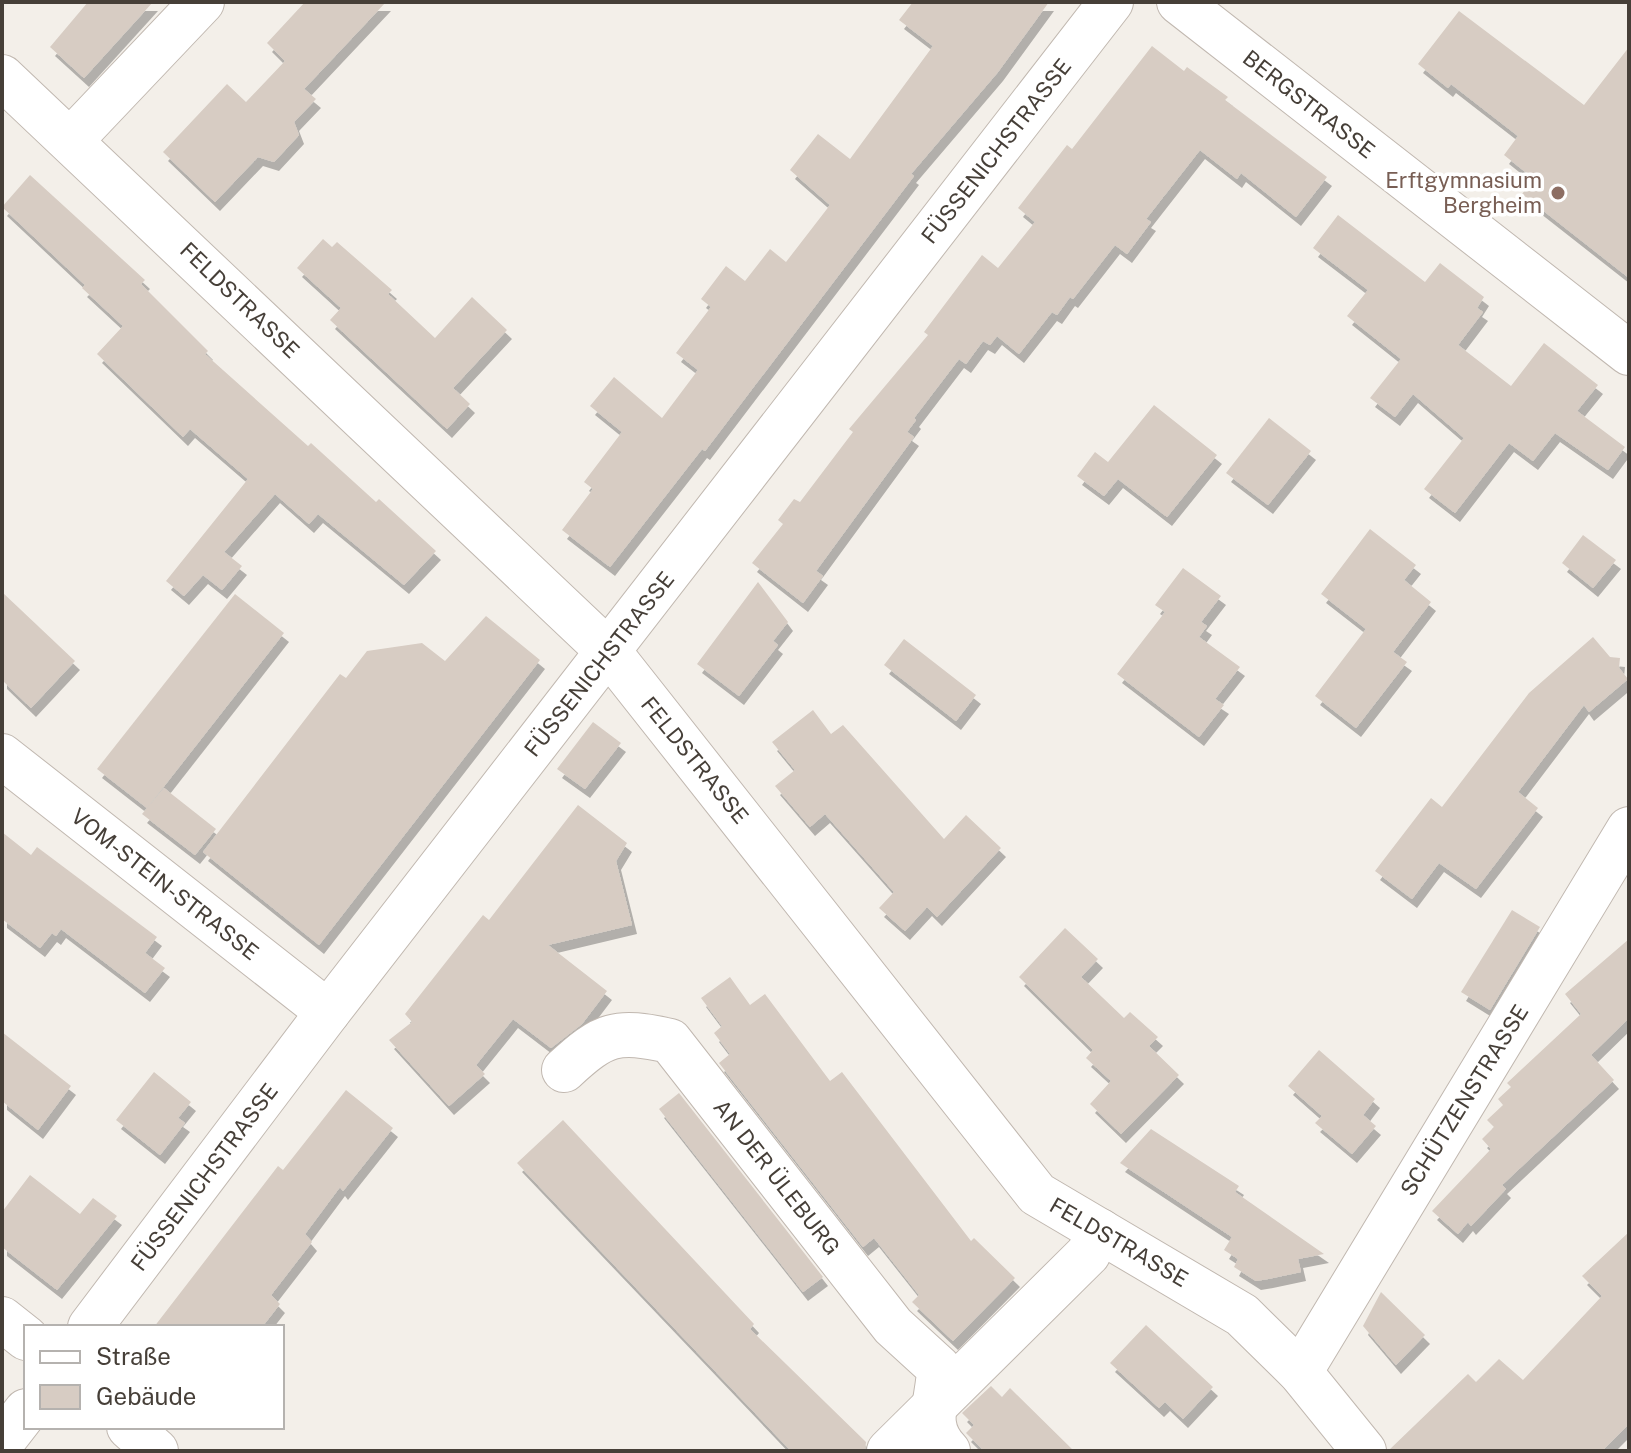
<svg xmlns="http://www.w3.org/2000/svg" width="1631" height="1453" font-family="'Public Sans',sans-serif">
	<style>
		.building { fill: #d7ccc3; filter: url(#shadow) }
		.lines { fill: none; stroke-linecap: round; stroke-linejoin: round }
		.minor-casing { stroke: #c1b8b0; stroke-width: 46 }
		.minor { stroke: #fff; stroke-width: 44 }
		.education-dot { fill: #8d6e63; stroke: #fff; stroke-width: 3 }
		.labels { text-anchor: middle; stroke-width: 7; stroke-linejoin: round; paint-order: stroke }
		.street-label { font-size: 22px; fill: #463f38; stroke: #fff }
		.education-label { font-size: 22px; fill: #785e54; stroke: #fff; text-anchor: end }
	</style>
	<defs>
		<filter id="shadow"><feDropShadow dx="5" dy="9" stdDeviation="0" flood-color="#0004"/></filter>
	</defs>
	<rect width="100%" height="100%" fill="#f3efe9"/>
	<!-- building -->
	<g class="building">
		<path d="M88 2H153L84 78 50 47Z"/>
		<path d="M305 2H386L304 89 316 99 294 122 299 135 274 162 258 157 215 202 163 152 227 84 246 102 285 61 267 43Z"/>
		<path d="M913 2H1049L998 72 911 174 914 176 705 451 702 449 610 567 562 530 593 489 584 482 622 432 590 406 614 377 662 418 698 370 676 353 711 307 701 299 726 266 745 281 770 249 786 262 830 205 790 170 818 134 850 159 933 46 899 20Z"/>
		<path d="M1459 11 1584 105 1629 47V278L1522 194 1534 179 1504 155 1518 136 1451 84 1448 88 1418 64Z"/>
		<path d="M1152 46 1184 71 1187 67 1228 97 1225 100 1327 177 1296 217 1241 173 1237 179 1200 150 1146 219 1151 222 1127 254 1115 245 1073 299 1070 297 1057 315 1052 312 1019 354 997 336 990 345 983 341 966 364 959 359 914 418 916 420 907 432 914 437 816 571 823 576 803 603 752 563 783 524 778 520 794 499 800 502 853 432 849 429 928 335 924 332 982 255 998 268 1035 222 1018 208 1067 145 1072 149Z"/>
		<path d="M30 175 145 280 141 284 208 351 205 354 308 446 311 443 376 502 379 499 436 551 404 585 318 514 309 524 275 494 224 552 242 566 222 590 203 575 184 596 166 581 248 479 190 429 183 437 97 354 123 326 82 288 85 285 2 207Z"/>
		<path d="M1338 215 1425 282 1440 263 1484 297 1477 308 1483 312 1458 345 1511 386 1544 343 1598 385 1577 411 1625 447 1608 470 1555 433 1533 461 1509 443 1455 513 1424 489 1464 438 1413 394 1395 417 1370 398 1401 359 1347 316 1368 290 1313 248Z"/>
		<path d="M323 239 332 247 337 242 392 290 388 294 435 338 472 297 507 330 453 388 470 404 447 429 330 320 341 308 297 268Z"/>
		<path d="M1154 405 1217 455 1167 517 1118 479 1104 496 1077 476 1095 452 1108 462Z"/>
		<path d="M1269 418 1311 451 1268 505 1226 473Z"/>
		<path d="M1370 529 1416 565 1404 580 1431 602 1393 652 1407 662 1356 728 1315 696 1366 629 1321 594Z"/>
		<path d="M1583 535 1616 560 1593 588 1562 563Z"/>
		<path d="M1183 568 1221 596 1201 622 1207 626 1199 637 1240 667 1215 699 1224 705 1199 737 1117 674 1165 612 1155 605Z"/>
		<path d="M758 582 788 622 773 641 778 645 739 696 697 664Z"/>
		<path d="M2 592 75 661 31 708 2 680Z"/>
		<path d="M235 594 284 633 147 808 97 769Z"/>
		<path d="M486 616 540 660 319 945 203 852 340 674 346 678 367 651 422 643 445 661Z"/>
		<path d="M1593 637 1610 657 1620 658 1619 668 1628 679 1589 712 1584 705 1518 792 1538 808 1476 889 1439 863 1412 899 1375 871 1431 798 1442 807 1529 693Z"/>
		<path d="M904 639 976 695 956 721 884 665Z"/>
		<path d="M813 710 831 734 843 725 944 839 966 815 1001 848 937 917 927 907 905 931 879 908 894 892 825 814 810 827 775 786 795 770 772 742Z"/>
		<path d="M593 722 621 743 585 789 557 769Z"/>
		<path d="M164 788 216 829 195 855 142 814Z"/>
		<path d="M578 805 627 843 616 861 632 925 548 945 607 991 582 1024 551 1048 513 1019 476 1065 485 1074 449 1106 389 1040 412 1022 405 1014 483 915 489 920Z"/>
		<path d="M2 832 31 855 37 847 157 937 145 953 165 968 145 993 61 929 56 936 52 933 40 948 2 919Z"/>
		<path d="M1512 910 1540 927 1490 1010 1461 992Z"/>
		<path d="M1065 928 1098 959 1081 977 1124 1018 1130 1012 1158 1037 1149 1046 1179 1075 1121 1134 1090 1104 1111 1081 1086 1058 1093 1050 1019 977Z"/>
		<path d="M1629 939V1018L1591 1055 1614 1080 1502 1185 1506 1189 1471 1226 1468 1222 1458 1234 1432 1211 1491 1149 1482 1139 1494 1127 1487 1120 1503 1105 1498 1099 1511 1087 1507 1083 1581 1014 1565 994Z"/>
		<path d="M730 977 750 1005 765 994 830 1081 842 1072 971 1241 974 1238 1015 1278 953 1341 912 1302 919 1295 874 1238 863 1247 719 1063 730 1054 714 1033 722 1026 701 998Z"/>
		<path d="M2 1032 71 1086 38 1130 2 1101Z"/>
		<path d="M1319 1050 1375 1099 1363 1115 1376 1126 1352 1154 1315 1123 1322 1116 1288 1086Z"/>
		<path d="M154 1072 191 1102 178 1118 185 1123 160 1155 116 1120Z"/>
		<path d="M346 1090 393 1128 343 1191 340 1187 305 1234 312 1242 271 1295 280 1304 262 1327H154L278 1166 283 1170Z"/>
		<path d="M679 1093 823 1277 803 1292 659 1109Z"/>
		<path d="M563 1120 754 1324 750 1329 866 1442 865 1451H791L517 1163Z"/>
		<path d="M1151 1129 1239 1186 1235 1192 1324 1254 1298 1259 1301 1272 1268 1279 1256 1281 1234 1267 1238 1259 1224 1250 1232 1237 1120 1163Z"/>
		<path d="M30 1175 80 1214 93 1198 117 1216 57 1290 2 1247V1212Z"/>
		<path d="M1629 1232V1424L1602 1451H1388L1468 1374 1476 1382 1499 1359 1523 1380 1602 1296 1582 1276Z"/>
		<path d="M1381 1292 1425 1335 1396 1365 1363 1326Z"/>
		<path d="M1146 1325 1213 1387 1183 1419 1165 1402 1159 1408 1110 1363Z"/>
		<path d="M991 1386 1002 1397 1010 1388 1074 1451H984L966 1433 974 1425 962 1413Z"/>
	</g>
	<g class="lines">
		<!-- minor casing -->
		<g class="minor-casing">
			<g id="minor">
				<path d="M1179 2 1629 353"/>
				<path d="M2 77 609 652 1037 1194 1242 1315 1300 1372 1364 1451"/>
				<path d="M71 140 202 2"/>
				<path d="M2 756 328 1012"/>
				<path d="M564 1070C604 1033 616 1029 670 1041L893 1326 939 1368C939 1399 922 1425 948 1451"/>
				<path d="M2 1319 26 1338"/>
				<path d="M90 1327 328 1012 1111 2"/>
				<path d="M1300 1372 1629 829"/>
				<path d="M129 1427 156 1451"/>
				<path d="M2 1442 26 1411"/>
				<path d="M889 1451 1088 1254 1100 1231"/>
			</g>
		</g>
		<!-- minor -->
		<use href="#minor" class="minor"/>
	</g>
	<!-- markers -->
	<circle class="education-dot" cx="1558" cy="193" r="8"/>
	<g class="labels">
		<!-- street labels -->
		<g class="street-label">
			<text transform="translate(1309 104) rotate(38)" y="8">BERGSTRASSE</text>
			<text transform="translate(996 151) rotate(-52)" y="8">FÜSSENICHSTRASSE</text>
			<text transform="translate(240 300) rotate(44)" y="8">FELDSTRASSE</text>
			<text transform="translate(599 664) rotate(-52)" y="8">FÜSSENICHSTRASSE</text>
			<text transform="translate(695 760) rotate(51)" y="8">FELDSTRASSE</text>
			<text transform="translate(165 884) rotate(38)" y="8">VOM-STEIN-STRASSE</text>
			<text transform="translate(1464 1100) rotate(-58)" y="8">SCHÜTZENSTRASSE</text>
			<text transform="translate(204 1177) rotate(-53)" y="8">FÜSSENICHSTRASSE</text>
			<text transform="translate(777 1177) rotate(52)" y="8">AN DER ÜLEBURG</text>
			<text transform="translate(1119 1242) rotate(30)" y="8">FELDSTRASSE</text>
		</g>
		<!-- education labels -->
		<g class="education-label">
			<text x="1542" y="188">Erftgymnasium<tspan x="1542" dy="25">Bergheim</tspan></text>
		</g>
	</g>
	<!-- border -->
	<rect width="1631" height="1453" fill="none" stroke="#463f38" stroke-width="8"/>
	<!-- legend -->
	<rect x="24" y="1325" width="260" height="104" fill="#ffffff" stroke="#b5b2af" stroke-width="2"/>
	<rect x="40" y="1351" width="40" height="12" fill="#ffffff" stroke="#b5b2af" stroke-width="2"/>
	<text x="96" y="1365" font-size="24" fill="#463f38">Straße</text>
	<rect x="40" y="1385" width="40" height="24" fill="#d7ccc3" stroke="#b5b2af" stroke-width="2"/>
	<text x="96" y="1405" font-size="24" fill="#463f38">Gebäude</text>
</svg>
